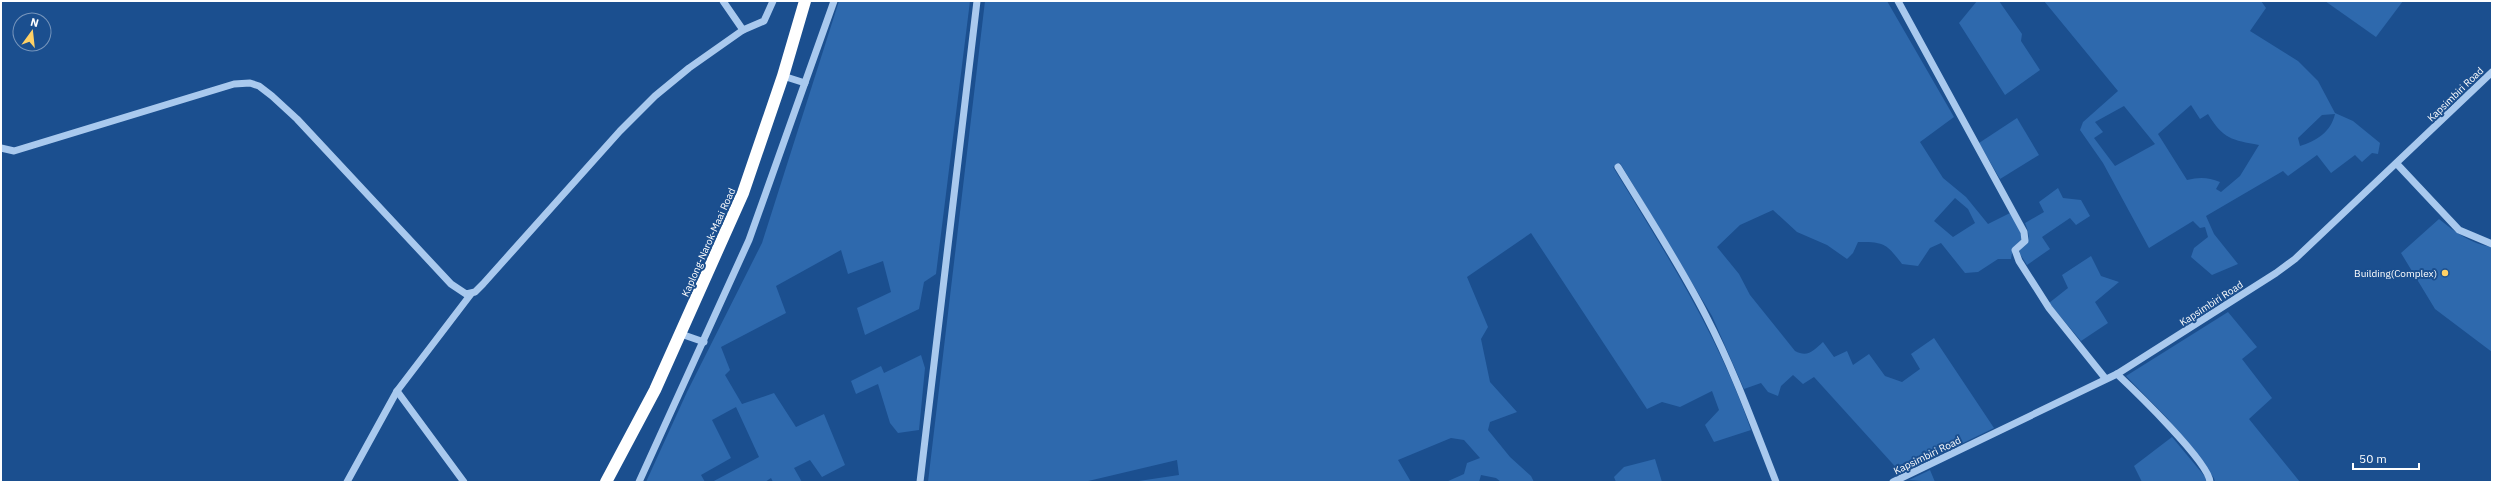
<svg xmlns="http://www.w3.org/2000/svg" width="2493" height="483" font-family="'IBM Plex Sans',sans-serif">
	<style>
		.green { fill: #2e69ad; fill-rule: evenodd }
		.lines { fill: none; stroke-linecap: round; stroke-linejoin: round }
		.minor { stroke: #a9c9ee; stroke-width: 7 }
		.highway { stroke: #fff; stroke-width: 12 }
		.poi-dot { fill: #ffd166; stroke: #1b4f8f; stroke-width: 1.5 }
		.labels { text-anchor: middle; stroke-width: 4; stroke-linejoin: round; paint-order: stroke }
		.street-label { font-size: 10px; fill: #fff; stroke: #1b4f8f }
		.poi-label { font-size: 10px; fill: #fff; stroke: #1b4f8f; text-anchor: end }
	</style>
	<rect width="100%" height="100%" fill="#1b4f8f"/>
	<!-- green -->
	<g class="green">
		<path d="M839 1H970L936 274 924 282 919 309 865 335 857 308 891 292 883 261 848 274 841 250 776 286 786 313 721 347 730 370 725 375 742 404 774 393 796 427 824 414 845 465 822 477 810 460 794 468 802 482H773L771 478 765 482H712L759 457 736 407 712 420 731 458 701 475 705 482H646L687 392 762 243Z"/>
		<path d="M985 1H1887L1954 117 1920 142 1943 178 1966 197 1988 224 2010 213 2021 232 2022 239 2013 248 2011 259H1998L1978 272 1965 273 1941 243 1930 248 1918 266 1902 264C1886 243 1884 242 1858 242L1853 253 1847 259 1827 245 1797 232 1773 210 1740 225 1717 247 1739 274 1750 295 1795 351C1808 358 1814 350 1823 342L1834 357 1847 351 1853 365 1869 354 1885 376 1902 382 1920 369 1911 354 1934 338 1994 428 1901 473 1814 377 1803 384 1793 375 1781 386 1778 396 1768 392 1761 383 1744 389 1712 316 1620 163 1613 167C1666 254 1718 334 1751 430L1714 442 1705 425 1719 410 1712 391 1680 407 1662 402 1647 409 1531 233 1467 277 1488 327 1481 339 1490 382 1517 412 1490 422 1488 430 1510 457 1531 476 1534 482H1501L1496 478 1481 475 1479 482H1446L1464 474 1467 463 1480 458 1464 440 1451 438 1398 460 1411 482H1132L1179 475 1177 460 1084 482H928ZM1955 198 1968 209 1975 223 1953 237 1934 221Z"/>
		<path d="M1977 1H1999L2022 34 2021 41 2040 70 2005 95 1959 23Z"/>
		<path d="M2044 1H2261L2266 8 2250 31 2298 61 2318 81 2335 113 2353 121 2380 143 2378 154 2372 153 2362 162 2355 155 2331 173 2317 155 2288 176 2283 171 2206 216 2214 234 2238 264 2212 275 2191 257 2194 248 2208 237 2205 227 2200 228 2193 221 2149 248 2103 163 2080 130 2083 122 2118 91ZM2191 105 2200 119 2208 114C2223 139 2232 140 2259 145L2240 176 2221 192 2216 189 2220 182C2208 177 2199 177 2187 180L2158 134ZM2124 106 2155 144 2115 166 2094 138 2103 132 2095 122ZM2335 114C2331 132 2316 141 2300 146L2298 138 2322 115Z"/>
		<path d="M2325 1H2403L2376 37Z"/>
		<path d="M2017 118 2039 155 2000 179 1979 143Z"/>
		<path d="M2058 188 2063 198 2081 200 2090 216 2076 225 2070 218 2042 237 2050 249 2027 265 2020 254V250C2031 240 2030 236 2025 223L2044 212 2039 202Z"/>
		<path d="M2439 219C2455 232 2471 244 2492 247V352L2435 309 2401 253Z"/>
		<path d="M2091 256 2101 276 2119 282 2095 302 2108 323 2081 341 2049 303 2068 288 2062 275Z"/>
		<path d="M2228 312 2257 347 2242 359 2272 398 2249 419 2300 482H2215L2214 478 2168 419 2126 376Z"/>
		<path d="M921 355 925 368 919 430 898 433 890 423 878 384 856 394 851 381 881 366 884 373Z"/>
		<path d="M2172 437 2207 479V482H2142L2134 466Z"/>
		<path d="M1655 459 1662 482H1616L1614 477 1624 467Z"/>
		<path d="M1930 470 1935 482 1909 480Z"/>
	</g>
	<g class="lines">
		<!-- minor -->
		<g class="minor">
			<path d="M723 1 743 30"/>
			<path d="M1898 1 2024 232 2025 241 2015 250 2019 261 2049 308 2105 378"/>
			<path d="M783 76 805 83"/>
			<path d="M1 148 14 151 234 84 250 83 259 86 272 96 297 119 451 284 466 294 475 292 483 284 620 131 655 96 689 68 743 30 764 21 773 1"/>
			<path d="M2397 164 2459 230 2492 244"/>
			<path d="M1618 167C1648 216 1680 265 1706 316 1734 370 1754 426 1776 482"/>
			<path d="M681 334 704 342"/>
			<path d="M2117 374C2134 390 2209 462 2210 482"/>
			<path d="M397 391 464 482"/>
			<path d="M347 482 397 391 471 294"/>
			<path d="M639 482 749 240 834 1"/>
			<path d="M920 482 977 1"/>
			<path d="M1893 482 2117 374 2276 273 2295 259 2492 72"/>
		</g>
		<!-- highway -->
		<path class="highway" d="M606 482 655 390 743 193 783 76 805 1"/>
	</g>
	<!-- markers -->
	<circle class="poi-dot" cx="2445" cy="273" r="4"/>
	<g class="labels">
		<!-- street labels -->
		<g class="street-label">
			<text transform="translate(2455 94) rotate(-44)" y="4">Kapsimbiri Road</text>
			<text transform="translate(708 242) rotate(-66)" y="4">Kaplong-Narok-Maai Road</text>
			<text transform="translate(2211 303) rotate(-33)" y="4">Kapsimbiri Road</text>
			<text transform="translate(1927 455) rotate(-26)" y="4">Kapsimbiri Road</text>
		</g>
		<!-- poi labels -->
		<g class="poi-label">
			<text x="2437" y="277">Building(Complex)</text>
		</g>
	</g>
	<!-- border -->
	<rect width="2493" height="483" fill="none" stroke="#ffffff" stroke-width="4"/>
	<!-- north arrow -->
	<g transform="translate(32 32) rotate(15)"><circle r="19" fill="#1b4f8f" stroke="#7695bc"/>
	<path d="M0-3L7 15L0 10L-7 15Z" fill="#ffd166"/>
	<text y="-6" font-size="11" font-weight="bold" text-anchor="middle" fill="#ffffff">N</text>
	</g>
	<!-- scale -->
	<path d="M2353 463v6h66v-6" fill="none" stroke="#ffffff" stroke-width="2"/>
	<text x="2359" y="463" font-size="12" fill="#ffffff" stroke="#1b4f8f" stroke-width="3" paint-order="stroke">50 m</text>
</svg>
